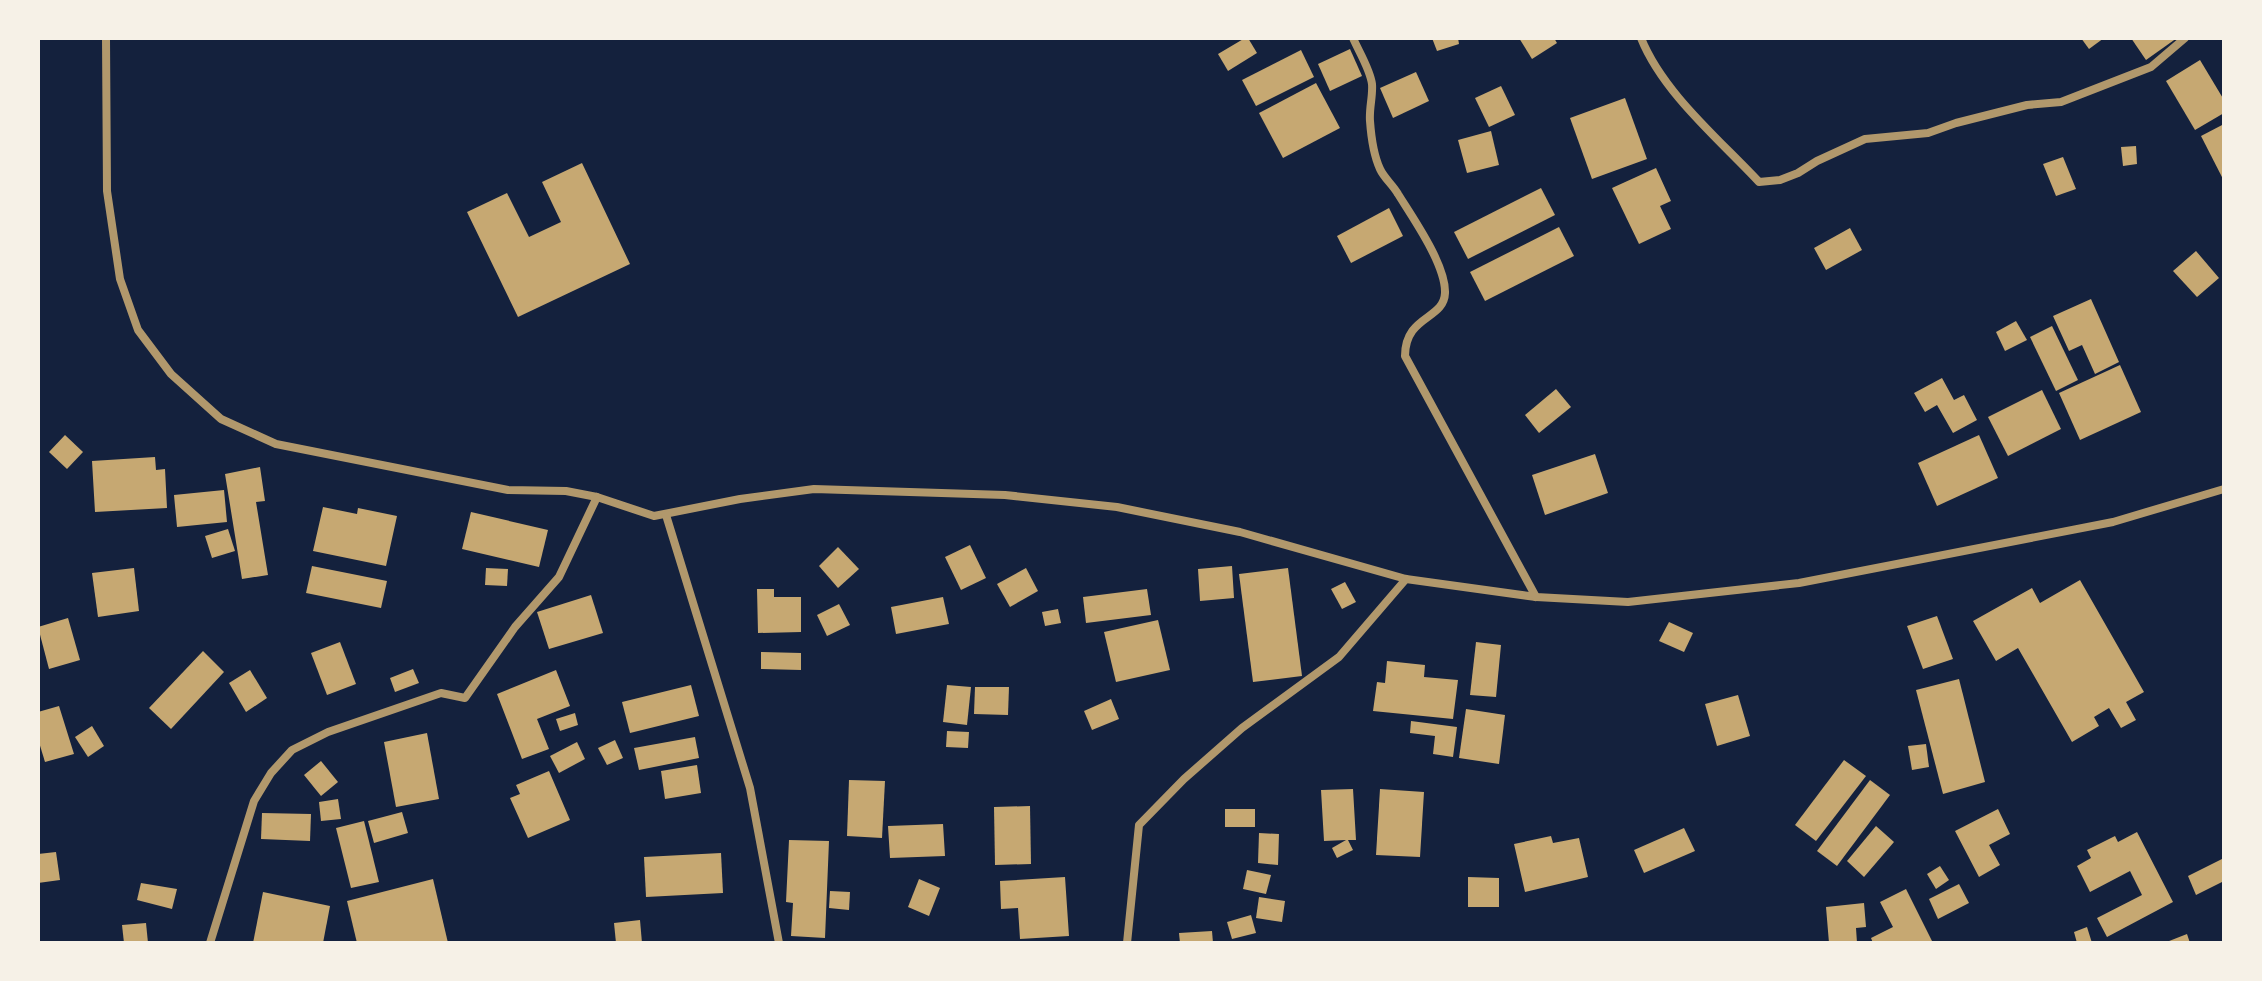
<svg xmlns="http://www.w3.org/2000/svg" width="2262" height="981" font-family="'Open Sans',sans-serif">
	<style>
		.building { fill: #c6a872 }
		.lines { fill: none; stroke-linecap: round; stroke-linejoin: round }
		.minor { stroke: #b1986c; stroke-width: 8 }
	</style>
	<rect width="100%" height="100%" fill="#14213d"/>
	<!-- building -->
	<g class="building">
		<path d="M1245 38H1248L1257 53 1228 71 1218 54Z"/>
		<path d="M1432 38H1458L1459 44 1437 51Z"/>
		<path d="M1519 38H1554L1557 43 1532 59Z"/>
		<path d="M2081 38H2104L2089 49Z"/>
		<path d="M2131 38H2177L2146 60Z"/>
		<path d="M1350 49 1362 76 1330 91 1318 64Z"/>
		<path d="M1301 50 1314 77 1256 106 1242 80Z"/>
		<path d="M2200 60 2224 100V113L2195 130 2166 81Z"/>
		<path d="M1416 72 1429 101 1393 118 1380 88Z"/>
		<path d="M1316 83 1340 128 1283 158 1259 113Z"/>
		<path d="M1501 86 1515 115 1489 127 1475 98Z"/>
		<path d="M1625 98 1647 159 1592 179 1570 118Z"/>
		<path d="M2224 124V181L2201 136Z"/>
		<path d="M1491 131 1499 165 1467 173 1458 140Z"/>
		<path d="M2136 146 2137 164 2123 166 2121 147Z"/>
		<path d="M2063 157 2076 189 2056 196 2043 164Z"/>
		<path d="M582 163 630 264 518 317 467 212 507 193 529 237 561 222 542 182Z"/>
		<path d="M1656 168 1671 201 1660 206 1671 229 1639 244 1612 188Z"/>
		<path d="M1541 188 1555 215 1468 259 1454 232Z"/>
		<path d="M1389 208 1403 236 1351 263 1337 236Z"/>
		<path d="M1559 227 1574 256 1485 301 1470 272Z"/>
		<path d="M1850 228 1862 250 1826 270 1814 248Z"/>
		<path d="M2196 251 2219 278 2197 297 2173 271Z"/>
		<path d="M2091 299 2119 362 2095 374 2082 345 2069 351 2053 316Z"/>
		<path d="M2016 321 2027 340 2005 351 1996 332Z"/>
		<path d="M2052 326 2078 380 2056 391 2030 337Z"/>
		<path d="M2120 365 2141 412 2080 440 2059 393Z"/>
		<path d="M1942 378 1954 400 1964 395 1977 420 1953 433 1937 405 1925 412 1914 393Z"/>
		<path d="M1556 389 1571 407 1539 433 1525 415Z"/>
		<path d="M2042 390 2061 429 2008 456 1988 417Z"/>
		<path d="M65 435 83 452 67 469 49 452Z"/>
		<path d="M1979 435 1998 478 1937 506 1918 463Z"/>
		<path d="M1595 454 1608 493 1545 515 1532 475Z"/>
		<path d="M155 457 156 470 165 469 167 508 95 512 92 461Z"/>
		<path d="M260 467 265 501 256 502 268 575 242 579 225 474Z"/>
		<path d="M224 490 227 522 177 527 174 495Z"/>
		<path d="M323 507 357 514 358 508 397 516 386 566 313 551Z"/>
		<path d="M471 512 548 530 539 567 462 549Z"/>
		<path d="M228 529 235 551 212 558 205 536Z"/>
		<path d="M970 545 986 578 961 590 945 557Z"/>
		<path d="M838 547 859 569 838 588 819 566Z"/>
		<path d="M312 566 387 581 381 608 306 593Z"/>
		<path d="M1232 566 1234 598 1200 601 1198 569Z"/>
		<path d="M134 568 139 611 98 617 92 573Z"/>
		<path d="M486 568 508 569 507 586 485 585Z"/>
		<path d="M1026 568 1038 591 1010 607 997 584Z"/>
		<path d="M1288 568 1302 676 1253 682 1239 574Z"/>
		<path d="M2080 580 2144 692 2126 702 2136 720 2121 728 2109 708 2094 717 2099 726 2072 742 2018 648 1996 661 1973 621 2032 588 2040 603Z"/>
		<path d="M1345 582 1356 602 1342 609 1331 589Z"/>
		<path d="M757 589H774V597H801V632L758 633Z"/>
		<path d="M1147 589 1151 615 1086 623 1083 597Z"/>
		<path d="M591 595 603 633 549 649 537 612Z"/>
		<path d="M943 597 949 624 896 634 891 607Z"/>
		<path d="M839 604 850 625 827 636 817 615Z"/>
		<path d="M1058 609 1061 623 1045 626 1042 612Z"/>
		<path d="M1937 616 1953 659 1923 669 1907 626Z"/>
		<path d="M68 618 80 660 49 669 38 627Z"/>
		<path d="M1158 620 1170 670 1116 682 1104 632Z"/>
		<path d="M1669 622 1693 633 1684 652 1659 641Z"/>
		<path d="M340 642 356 684 327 695 311 653Z"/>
		<path d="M1476 642 1501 645 1496 697 1470 695Z"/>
		<path d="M203 651 224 672 171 729 149 708Z"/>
		<path d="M761 652 801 653V670L761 669Z"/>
		<path d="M1387 661 1425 665 1424 677 1458 680 1453 719 1373 711 1377 682 1385 683Z"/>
		<path d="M413 669 419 683 395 692 390 678Z"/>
		<path d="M250 670 267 698 246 712 229 683Z"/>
		<path d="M556 670 570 706 537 719 549 749 522 759 497 694Z"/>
		<path d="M1959 679 1985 782 1943 794 1916 690Z"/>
		<path d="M691 685 699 716 630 733 622 702Z"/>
		<path d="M947 685 971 687 967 725 943 722Z"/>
		<path d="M975 687H1009L1008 715 974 714Z"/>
		<path d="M1738 695 1750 736 1717 746 1705 704Z"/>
		<path d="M1111 699 1119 719 1092 730 1084 711Z"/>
		<path d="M59 706 74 754 45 762 38 739V712Z"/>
		<path d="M1466 709 1505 715 1499 764 1459 758Z"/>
		<path d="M575 713 578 725 560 731 556 719Z"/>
		<path d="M1411 721 1457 727 1453 757 1433 754 1435 736 1410 733Z"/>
		<path d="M92 726 104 746 88 757 75 737Z"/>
		<path d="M947 731 969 732 968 748 946 747Z"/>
		<path d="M427 733 439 799 396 807 384 742Z"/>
		<path d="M695 737 699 758 639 770 634 748Z"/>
		<path d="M615 740 623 758 607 765 598 748Z"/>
		<path d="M577 742 585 759 559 773 550 756Z"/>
		<path d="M1926 744 1929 767 1912 770 1908 746Z"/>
		<path d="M1844 760 1866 776 1816 841 1795 825Z"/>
		<path d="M321 761 338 782 321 796 304 775Z"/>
		<path d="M697 765 701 793 665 799 661 771Z"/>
		<path d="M549 771 570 820 528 838 510 798 520 794 516 785Z"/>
		<path d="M849 780 885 781 882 838 847 836Z"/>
		<path d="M1870 780 1890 795 1837 866 1817 851Z"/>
		<path d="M1353 789 1356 840H1348L1353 850 1337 858 1332 848 1346 840 1324 841 1321 790Z"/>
		<path d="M1380 789 1424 792 1420 857 1376 855Z"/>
		<path d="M338 799 341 819 321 821 319 802Z"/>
		<path d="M1030 806 1031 864 995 865 994 807Z"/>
		<rect x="1225" y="809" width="30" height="18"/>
		<path d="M1998 809 2010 834 1989 845 2000 865 1979 877 1955 831Z"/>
		<path d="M402 812 408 833 374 843 368 821Z"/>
		<path d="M262 813 311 814 310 841 261 839Z"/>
		<path d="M364 821 379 882 351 888 336 828Z"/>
		<path d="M943 824 945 856 890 858 888 826Z"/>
		<path d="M1876 826 1894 842 1864 877 1847 861Z"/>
		<path d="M1684 828 1695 851 1644 873 1634 850Z"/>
		<path d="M2137 832 2173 902 2107 937 2097 918 2142 895 2130 871 2090 892 2077 866 2091 858 2087 850 2115 836 2118 842Z"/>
		<path d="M1259 833 1279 834 1278 865 1258 863Z"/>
		<path d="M1551 836 1553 843 1579 838 1588 877 1525 892 1514 844Z"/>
		<path d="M789 840 829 841 825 938 791 936 793 903 786 902Z"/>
		<path d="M56 852 60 880 38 883V854Z"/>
		<path d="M721 853 723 893 646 897 644 857Z"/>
		<path d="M2224 858V881L2196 895 2188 876Z"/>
		<path d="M1940 866 1949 880 1936 889 1927 874Z"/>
		<path d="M1247 870 1271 875 1266 894 1243 889Z"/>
		<path d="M1065 877 1069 936 1020 939 1018 908 1001 909 1000 881Z"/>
		<path d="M1468 877 1499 878V907H1468Z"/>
		<path d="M433 879 448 943H357L347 901Z"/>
		<path d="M919 879 940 888 929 916 908 907Z"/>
		<path d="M141 883 177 889 172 909 137 900Z"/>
		<path d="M1959 884 1969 903 1938 919 1929 899Z"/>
		<path d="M1906 889 1933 943H1873L1871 938 1893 927 1880 902Z"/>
		<path d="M830 891 850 892 849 910 829 908Z"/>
		<path d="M263 892 330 906 323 943H253Z"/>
		<path d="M1259 897 1285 901 1282 922 1256 918Z"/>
		<path d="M1864 903 1866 927 1856 928 1857 943H1829L1826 907Z"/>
		<path d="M1251 915 1256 933 1232 939 1227 922Z"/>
		<path d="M640 920 642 943H616L614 923Z"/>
		<path d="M146 923 148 943H124L122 925Z"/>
		<path d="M2087 927 2092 943H2077L2074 932Z"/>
		<path d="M1212 931 1213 943H1180L1179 933Z"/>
		<path d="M2187 934 2190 943H2164Z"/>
	</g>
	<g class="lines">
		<!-- minor -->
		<g class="minor">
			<path d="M106 38 107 191 120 279 138 330 171 374 221 419 276 444 508 490 566 491 597 497 654 516 740 499 814 489 1005 495 1117 507 1240 532 1406 579 1536 597 1628 602 1799 583 2113 522 2224 489"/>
			<path d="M1353 38C1359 52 1370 69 1372 84 1373 96 1369 108 1370 121 1371 135 1374 156 1380 169 1384 178 1393 185 1398 194 1413 218 1446 265 1445 293 1444 320 1405 315 1405 356L1536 597"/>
			<path d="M1641 38C1663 93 1720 140 1759 182L1780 180 1798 173 1817 161 1865 139 1928 133 1956 123 2027 105 2061 102 2151 67 2185 38"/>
			<path d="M666 515 750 788 779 943"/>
			<path d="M210 943 254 801 271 773 292 750 328 732 441 693 465 698 515 627 559 577 597 497"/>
			<path d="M1127 943 1139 825 1184 779 1242 728 1339 657 1406 579"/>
		</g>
	</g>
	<!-- border -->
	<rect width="2262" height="981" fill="none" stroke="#f6f1e7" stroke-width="80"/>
</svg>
